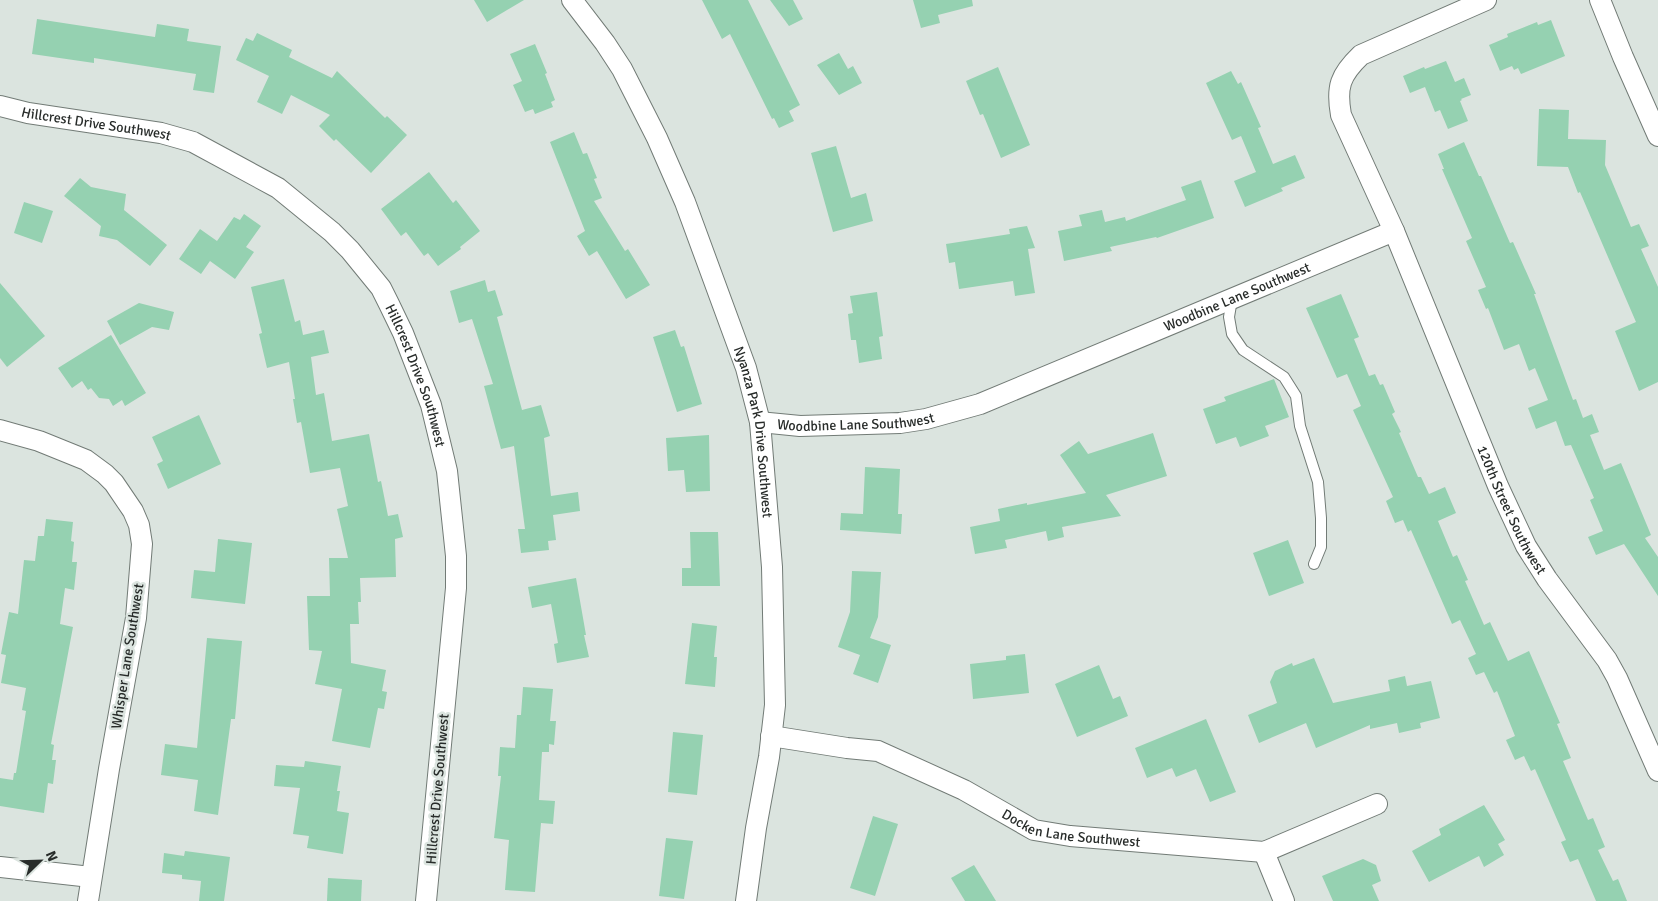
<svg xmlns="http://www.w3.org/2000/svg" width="1658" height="901" font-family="Signika,sans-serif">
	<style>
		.building { fill: #95d1b1 }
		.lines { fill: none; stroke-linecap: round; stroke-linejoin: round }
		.lane-casing { stroke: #727b76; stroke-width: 12 }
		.street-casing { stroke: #727b76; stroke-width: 22 }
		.lane { stroke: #fff; stroke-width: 10 }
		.street { stroke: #fff; stroke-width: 20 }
		.labels { text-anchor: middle; stroke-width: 5; stroke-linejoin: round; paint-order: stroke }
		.street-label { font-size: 14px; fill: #282c2a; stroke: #dbe4df }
	</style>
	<rect width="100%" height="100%" fill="#dbe4df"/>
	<!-- building -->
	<g class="building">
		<path d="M474 0H524L487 22Z"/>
		<path d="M702 0H748L800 105 789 111 794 121 779 128 774 118 772 119 730 34 722 39Z"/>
		<path d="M770 0H793L803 19 789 26Z"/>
		<path d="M913 0H972L973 6 938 15 940 23 921 28Z"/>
		<path d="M37 19 155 37 157 24 189 29 187 41 221 46 214 93 193 90 196 74 94 58V63L32 54Z"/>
		<path d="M1551 20 1565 56 1521 74 1518 68 1514 70 1512 66 1500 71 1489 45 1508 37 1507 34 1537 22 1538 25Z"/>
		<path d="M257 33 292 50 289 57 332 78 337 71 385 118 387 116 407 135 371 173 336 139 334 141 319 126 330 115 291 95 282 114 257 102 269 76 236 60 246 38 253 41Z"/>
		<path d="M535 44 547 73 545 74 555 100 551 102 553 107 535 114 533 109 525 112 513 85 522 81 510 54Z"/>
		<path d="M839 53 848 69 853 66 862 83 839 95 817 65Z"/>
		<path d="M1446 61 1455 82 1464 78 1471 95 1461 99 1462 100 1460 101 1468 121 1448 129 1440 110 1435 112 1425 87 1410 93 1403 76 1424 67 1425 69Z"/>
		<path d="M998 67 1030 145 1001 158 983 114 980 115 966 81Z"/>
		<path d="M1231 71 1238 84 1241 82 1261 127 1258 128 1273 164 1295 155 1305 178 1281 188 1283 191 1245 207 1234 181 1256 172 1241 136 1232 140 1206 83Z"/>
		<path d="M1539 109 1569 110 1568 139 1606 140 1605 165 1631 227 1639 224 1649 246 1641 249 1658 287V382L1639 391 1615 331 1636 322 1580 192 1578 193 1568 167 1537 166Z"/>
		<path d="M574 132 583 154 587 153 597 178 594 179 602 198 594 201 625 251 628 249 650 285 626 299 597 251 589 256 577 236 585 231 550 142Z"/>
		<path d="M1464 142 1479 176H1481L1510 243 1513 242 1536 294H1534L1573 400 1576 399 1583 418 1592 414 1599 432 1590 435 1604 470 1621 463 1651 535 1645 538 1658 557V596L1624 544 1596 555 1588 537 1603 531 1590 500 1594 498 1571 445 1565 446 1556 421 1536 429 1528 408 1548 400 1535 368 1529 371 1519 344 1504 350 1488 308 1486 309 1478 290 1486 287 1466 241 1472 238 1442 169H1444L1438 154Z"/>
		<path d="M836 146 851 198 866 193 873 221 833 232 811 153Z"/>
		<path d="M429 172 453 203 456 200 480 231 460 247 461 249 438 266 428 253 424 256 406 232 401 236 381 209Z"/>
		<path d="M80 178 91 187 126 194 124 210 167 245 150 266 117 240 99 236 101 226 64 196Z"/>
		<path d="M1201 180 1214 218 1157 238 1156 237 1110 247 1112 251 1064 261 1058 231 1082 226 1079 215 1102 210 1105 222 1125 217 1126 221 1186 200 1181 187Z"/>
		<path d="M24 202 53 211 42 243 14 233Z"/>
		<path d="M244 214 261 226 246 247 254 252 235 279 210 261 201 274 179 259 200 229 217 241 234 217 240 220Z"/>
		<path d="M1027 226 1035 248 1028 249 1035 293 1015 296 1013 281 959 289 955 262 949 263 946 244 1010 234 1009 229Z"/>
		<path d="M284 279 295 322 300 320 303 335 324 330 329 353 311 357 316 395 324 393 332 441 369 434 378 482 381 481 388 516 398 514 403 537 395 539 396 577 360 578 361 602H358L359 624H350L351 663 386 670 382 691 387 692 384 709 378 708 370 748 332 741 342 689 315 684 322 651 309 650 307 596H330L329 558H348L337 509 348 506 340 468 310 473 301 422 297 423 293 399H295L289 362 267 368 259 334 262 333 251 287Z"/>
		<path d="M485 280 488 292 495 290 503 315 497 317 522 410 541 405 550 436 544 438 551 496 578 492 580 511 553 515 556 540 548 541 549 550 521 553 518 529H525L514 446 501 449 484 386 493 384 472 319 459 323 450 291Z"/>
		<path d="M0 283 45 336 7 367 0 358Z"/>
		<path d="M877 292 883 336 879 337 882 359 859 363 856 340H851L848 314 853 313 850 296Z"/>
		<path d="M1341 294 1359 337 1354 339 1369 376 1375 374 1380 385 1383 384 1395 412 1392 414 1401 432 1399 433 1418 477H1421L1429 494 1445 487 1456 513 1438 521 1453 557 1457 555 1468 580 1465 581 1484 625 1490 622 1508 661 1529 651 1560 723 1557 724 1571 758 1563 761 1588 820 1593 818 1605 847 1598 850 1613 881 1618 879 1627 901H1596L1578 859 1570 862 1561 842 1566 840 1535 769 1531 771 1524 756 1515 760 1506 740 1515 736 1497 691 1494 693 1484 672 1476 675 1468 658 1476 654 1460 620 1452 624 1411 530 1408 532 1403 520 1395 523 1386 501 1393 497 1353 410 1361 406 1347 374 1337 378 1306 308Z"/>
		<path d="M139 303 174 312 169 330 152 327 120 345 107 321Z"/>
		<path d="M675 330 681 347 684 346 702 404 677 412 653 337Z"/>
		<path d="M111 335 146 393 125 406 122 400 113 406 109 399 99 398 91 388 88 390 82 381 72 388 58 368Z"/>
		<path d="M1274 379 1289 417 1265 426 1269 436 1240 447 1236 437 1216 444 1203 409 1226 401 1224 397Z"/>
		<path d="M199 415 221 464 168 489 157 464 163 461 152 437Z"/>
		<path d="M1153 433 1167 476 1106 495 1121 516 1062 527 1064 537 1048 541 1046 531 1005 540 1007 548 975 554 970 527 1000 521 998 509 1027 503V505L1086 493 1060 455 1079 441 1088 454Z"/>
		<path d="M709 435 710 491 686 492 684 470 668 471 666 438Z"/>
		<path d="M865 467 900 469 898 514H902L901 534 840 530 841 513 863 514Z"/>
		<path d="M46 519 73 522 71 541 74 542 72 562H77L74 590 65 588 60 624 73 627 51 744 54 745 52 760H56L53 784 48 783 44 813 0 806V778L13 780 14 773H16L26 711 22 710 26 688 1 683 6 655 1 654 9 612 18 614 24 560 35 561 38 536H44Z"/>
		<path d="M690 532H718L720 586H682V568H691Z"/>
		<path d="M218 539 252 543 245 604 191 598 194 570 215 572Z"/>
		<path d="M1288 540 1304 583 1269 596 1253 553Z"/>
		<path d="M852 571 881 572 878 617 870 638 891 645 878 683 853 674 860 655 838 647 850 612Z"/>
		<path d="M576 578 586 635H584L589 657 557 663 554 644 558 643 551 604 532 608 528 587Z"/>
		<path d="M692 623 717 626 714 657H717L715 687 685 684Z"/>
		<path d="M207 638 242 641 235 719H231L218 815 194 811 198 780 161 775 165 744 197 748Z"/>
		<path d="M1025 654 1029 693 973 699 970 664 1006 660V656Z"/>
		<path d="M1314 658 1333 703 1390 691 1388 680 1405 676 1407 686 1431 681 1440 718 1420 723 1421 728 1399 733 1397 723 1370 729V725L1316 748 1306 723 1259 743 1248 715 1277 703 1270 682 1275 671 1292 663 1293 666Z"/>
		<path d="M1099 665 1113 699 1120 696 1128 716 1077 737 1055 684Z"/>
		<path d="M523 687 553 689 550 721H556L554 745 549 744V752H542L539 800 555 801 553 824 541 823 535 892 505 890 509 840 494 838 501 776H498L500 747 515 748 517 715H521Z"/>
		<path d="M1206 719 1236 792 1210 802 1196 769 1176 777 1172 768 1147 778 1135 748Z"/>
		<path d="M673 732 703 735 697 795 668 792Z"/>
		<path d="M305 761 341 766 337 791H340L337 811 349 813 343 854 307 848 309 836 293 834 300 788 274 786 276 765 304 767Z"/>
		<path d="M1484 805 1505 840 1498 844 1504 855 1484 867 1479 856 1429 882 1412 851 1441 835 1439 829Z"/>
		<path d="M873 816 898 824 875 896 850 888Z"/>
		<path d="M666 838 693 841 684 899 659 896Z"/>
		<path d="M185 851 230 857 224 901H199L201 881 182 879V875L162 873 164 853 184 856Z"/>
		<path d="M1363 859 1376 865 1381 881 1372 885 1379 901H1333L1322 876Z"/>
		<path d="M974 865 996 901H965L951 878Z"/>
		<path d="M328 878 362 880 361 901H327Z"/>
	</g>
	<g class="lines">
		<!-- lane casing -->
		<g class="lane-casing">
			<path id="lane" d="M1232 299 1229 317 1232 334 1243 350 1284 377 1296 396 1300 426 1318 482 1321 518V547L1314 564"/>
		</g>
		<!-- street casing -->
		<g class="street-casing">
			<g id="street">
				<path id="s1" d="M572 0 605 43 622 69 657 138 685 202 746 368 760 422 772 567 775 705 769 757 756 828 746 901"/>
				<path id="s2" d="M1486 0 1361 55C1340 75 1336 87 1341 115L1394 231 1498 486 1526 546 1547 579 1607 660 1617 678 1658 771"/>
				<path d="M1600 0 1623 57 1658 136"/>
				<path id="s3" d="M0 106 28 113 161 133 193 142 278 188 332 232 350 250 381 288 389 304 403 333 431 405 447 471 456 556V588L426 901"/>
				<path id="s4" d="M760 422 800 426 900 423 926 419 980 404 1394 231"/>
				<path d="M0 430 39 441 86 460 105 474 114 483 133 511 139 525 142 544 136 618 109 769 88 901"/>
				<path id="s5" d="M771 736 847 748 878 751 964 790 1034 830 1070 836 1264 852 1377 804"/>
				<path d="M1264 852 1284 901"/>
				<path d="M0 867 91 877"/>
			</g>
		</g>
		<!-- lane -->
		<use href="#lane" class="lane"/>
		<!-- street -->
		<use href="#street" class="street"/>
	</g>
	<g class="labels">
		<!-- street labels -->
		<g class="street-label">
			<text dy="5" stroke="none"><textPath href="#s3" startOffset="98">Hillcrest Drive Southwest</textPath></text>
			<text dy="5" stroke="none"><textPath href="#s4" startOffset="501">Woodbine Lane Southwest</textPath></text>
			<text dy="5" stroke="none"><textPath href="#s3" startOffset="532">Hillcrest Drive Southwest</textPath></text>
			<text dy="5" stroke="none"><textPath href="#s4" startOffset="96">Woodbine Lane Southwest</textPath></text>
			<text dy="5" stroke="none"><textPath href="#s1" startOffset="474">Nyanza Park Drive Southwest</textPath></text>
			<text dy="5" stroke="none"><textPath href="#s2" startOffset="634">120th Street Southwest</textPath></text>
			<text transform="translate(127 656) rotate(-81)" y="5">Whisper Lane Southwest</text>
			<text transform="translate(437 789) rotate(-85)" y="5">Hillcrest Drive Southwest</text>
			<text dy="5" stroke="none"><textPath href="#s5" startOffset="319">Docken Lane Southwest</textPath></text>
		</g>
	</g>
	<!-- north arrow -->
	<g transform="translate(40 861) rotate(67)" stroke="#dbe4df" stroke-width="4" paint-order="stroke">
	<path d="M0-4L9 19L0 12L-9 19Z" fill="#282c2a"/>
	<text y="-8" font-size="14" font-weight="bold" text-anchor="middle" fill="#282c2a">N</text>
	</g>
</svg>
